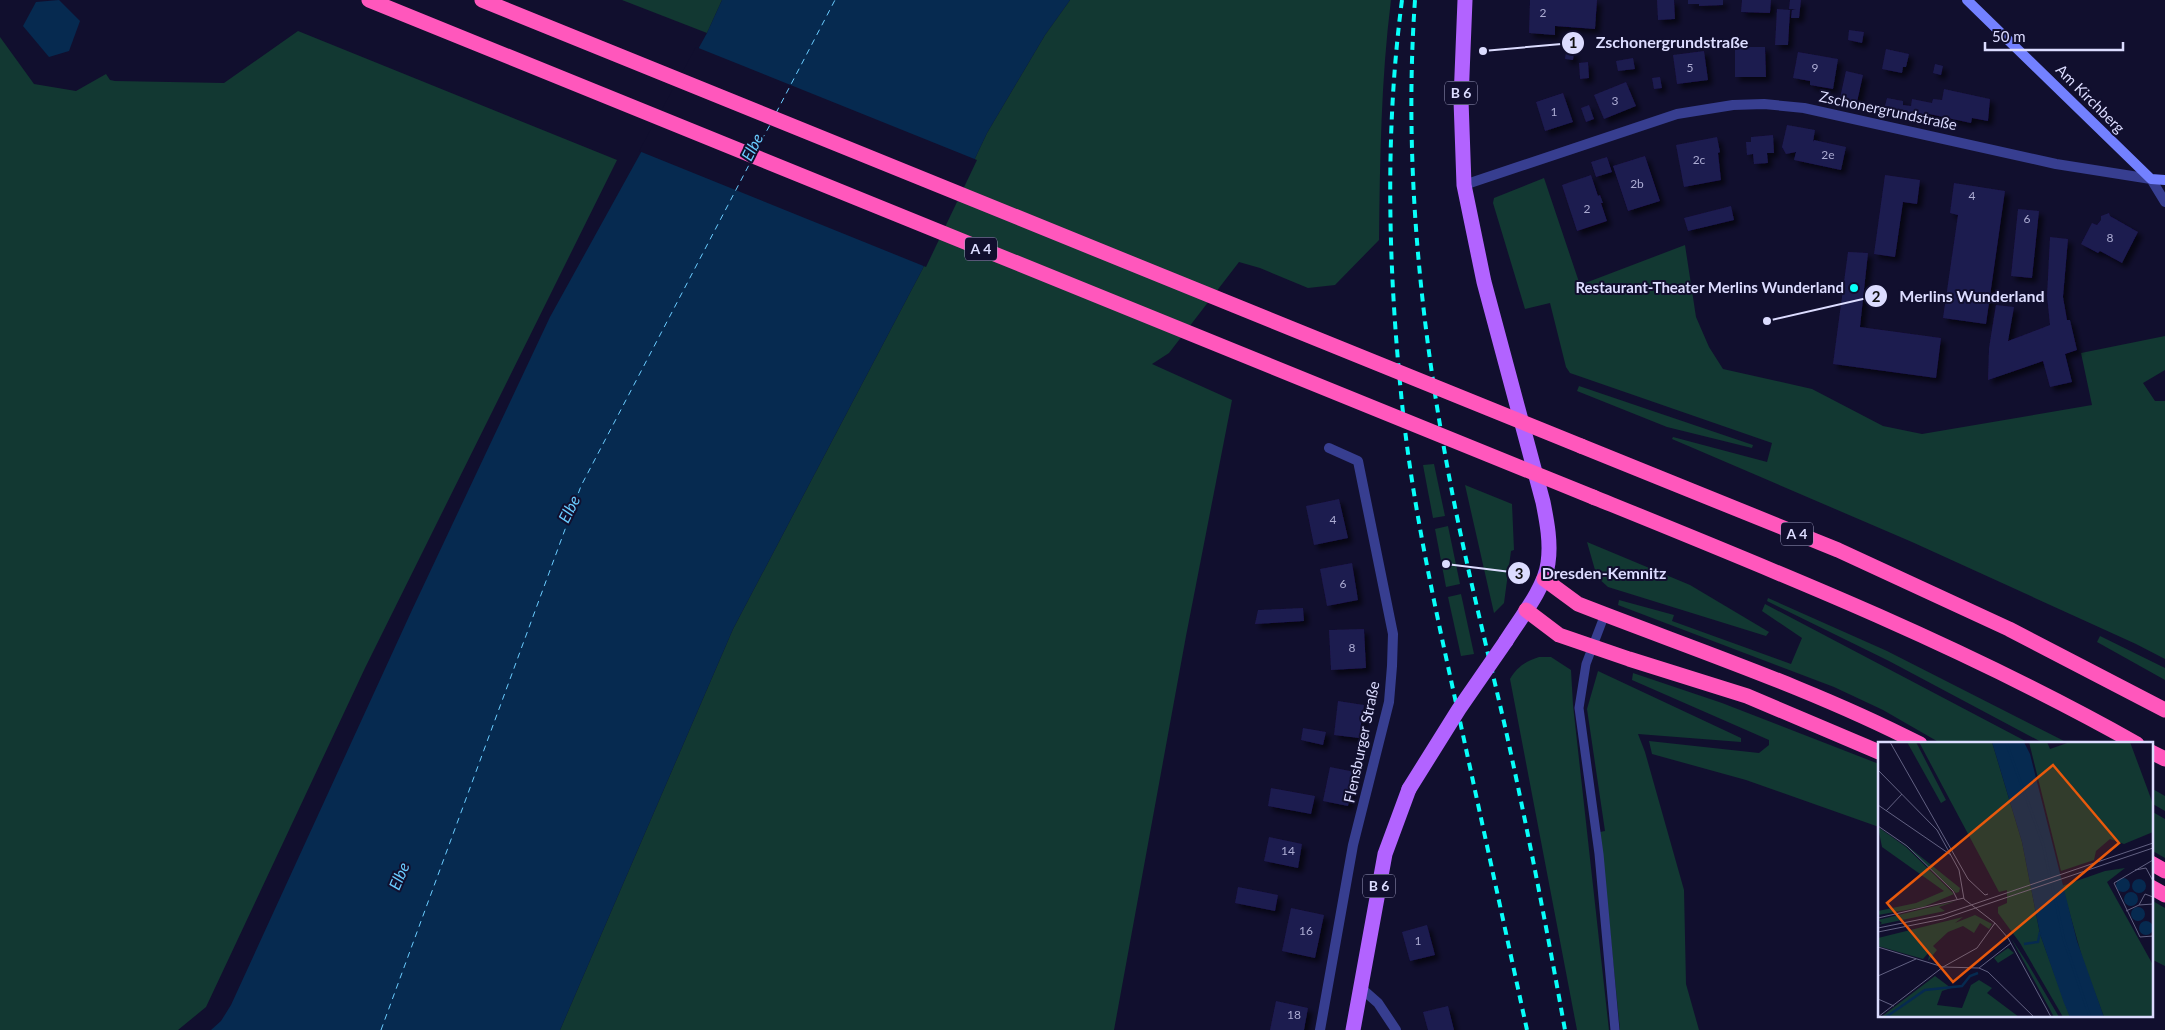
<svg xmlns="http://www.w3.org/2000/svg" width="2165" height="1030" font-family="Lato,sans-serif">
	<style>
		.green { fill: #123832 }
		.water { fill: #062a50 }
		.pier { fill: #110f2e }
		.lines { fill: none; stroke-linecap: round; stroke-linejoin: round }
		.ferry { stroke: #6accff; stroke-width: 1; stroke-dasharray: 6 5; stroke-linecap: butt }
		.building { fill: #1e1a50; filter: url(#shadow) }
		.lane { stroke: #373e90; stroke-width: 9 }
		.street { stroke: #373e90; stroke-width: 10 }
		.secondary { stroke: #7381ff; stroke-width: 10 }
		.primary { stroke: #b263ff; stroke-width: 15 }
		.highway { stroke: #ff57bc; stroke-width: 15 }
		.rail { stroke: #08fffa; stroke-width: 4; stroke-dasharray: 8 6; stroke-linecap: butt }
		.primary-bridge { stroke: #b263ff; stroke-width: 15 }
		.highway-bridge { stroke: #ff57bc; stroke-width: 15 }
		.poi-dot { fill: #08fffa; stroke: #110f2e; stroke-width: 2 }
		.labels { text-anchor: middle; stroke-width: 4; stroke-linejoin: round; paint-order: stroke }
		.number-label { font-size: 12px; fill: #acacd3 }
		.shield { fill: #110f2e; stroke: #9f9ec0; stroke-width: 1 }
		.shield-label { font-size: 14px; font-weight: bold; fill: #dcdcff }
		.street-label { font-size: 15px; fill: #dcdcff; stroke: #110f2e }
		.poi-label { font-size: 15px; font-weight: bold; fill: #dcdcff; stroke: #110f2e; text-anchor: end }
		.water-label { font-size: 16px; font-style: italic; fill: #6accff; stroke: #110f2e }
		.inset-river { fill: none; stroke: #062a50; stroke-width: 2.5 }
		.inset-road { fill: none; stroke: #626182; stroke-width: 1 }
		.view { fill: #e8590c; fill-opacity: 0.15; stroke: #e8590c; stroke-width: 2.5 }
		.inset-edge { fill: none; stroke: #dcdcff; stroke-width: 2.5 }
		.leader { fill: none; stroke: #dcdcff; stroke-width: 2 }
		.callout-dot { fill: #dcdcff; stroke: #110f2e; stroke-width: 2 }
		.mark-label { font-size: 15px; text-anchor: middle; font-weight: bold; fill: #111 }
		.callout-label { font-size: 16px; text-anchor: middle; font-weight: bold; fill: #dcdcff; stroke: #110f2e; stroke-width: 4; stroke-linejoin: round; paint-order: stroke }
	</style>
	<defs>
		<filter id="shadow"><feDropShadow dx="4.5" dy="4.5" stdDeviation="2.5" flood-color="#0009"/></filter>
	</defs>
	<rect width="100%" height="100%" fill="#110f2e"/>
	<!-- green -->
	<g class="green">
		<path d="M622 0H722L707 33Z"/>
		<path d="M1070 0H1391C1381 79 1380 160 1379 240L1335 285 1308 288 1260 268 1239 262 1169 353 1152 364 1232 400 1186 636 1114 1030H560L733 629 922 270 987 133 1045 35Z"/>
		<path d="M298 31 617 160 365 668 206 1007 178 1030H0V37L34 84 76 91 106 74 110 80 115 81 224 83Z"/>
		<path d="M1544 178 1580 285 1685 245 1696 317 1709 347 1723 369 1812 389 1883 426 1922 434 2092 405 2081 353 2165 336V370L2143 383 2155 401H2165V659L2136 644 1912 542 1672 439 1673 437 1767 462 1772 443 1570 373 1566 367 1550 303 1525 309 1493 203 1494 198Z"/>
		<path d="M1579 386 1753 445 1752 448 1667 427 1577 391Z"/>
		<path d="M1434 464 1445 516 1433 518 1423 465Z"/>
		<path d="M1465 485 1512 504 1514 550 1511 551 1504 603 1494 613Z"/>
		<path d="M1448 526 1460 584 1446 587 1435 529Z"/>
		<path d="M1587 542 1690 585 1769 632 1766 636 1608 587 1597 577Z"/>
		<path d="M1461 594 1474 654 1461 656 1448 597Z"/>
		<path d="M1768 598 1887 651 2070 744H2045L1889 661 1767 601Z"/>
		<path d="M1619 600 1674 615 1672 621 1791 664 1802 638 1762 611 1765 604 2031 744H1942L1883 710 1834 687 1618 605Z"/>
		<path d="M2100 636 2165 668V680L2097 642Z"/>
		<path d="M1539 657H1551L1571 670 1573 705 1609 1030H1577L1510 679C1517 667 1526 661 1539 657Z"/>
		<path d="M1598 671 1741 738V742L1638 734 1645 752 1684 890 1686 984 1699 1030H1620L1600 832 1605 831 1587 709Z"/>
		<path d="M1633 673 1722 703 1879 764V827L1746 780 1652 754 1649 741 1759 753 1769 745V740L1632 680Z"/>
		<path d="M2151 788 2165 796V811L2151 803Z"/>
		<path d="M2151 811 2165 819V858L2151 850Z"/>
		<path d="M2151 900 2165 908V966L2151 959Z"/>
	</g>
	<!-- water -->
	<g class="water">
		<path d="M59 0 80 21 69 51 49 57 23 26 36 2Z"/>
		<path d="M722 0H1070L1045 35 987 133 922 270 733 629 560 1030H211L221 1021 231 1005 412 610 550 317 707 33Z"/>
	</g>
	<!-- pier -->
	<path class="pier" d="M696 47 977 160 926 267 639 151Z"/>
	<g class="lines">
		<!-- ferry -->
		<g class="ferry">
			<path d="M776 113 835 0"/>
			<path d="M756 150 770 125"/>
			<path d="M381 1030 581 486 750 163"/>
		</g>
	</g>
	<!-- building -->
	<g class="building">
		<path d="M1530 0H1597L1595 29 1555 26V35L1529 33Z"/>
		<path d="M1657 0H1674L1675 19 1658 20Z"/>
		<path d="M1688 0H1723V5L1699 6V4H1688Z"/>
		<path d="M1742 0H1771L1770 13 1741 12Z"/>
		<path d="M1790 0H1801L1799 18H1791L1792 10 1796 9H1789Z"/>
		<path d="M1777 9 1790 10 1788 45H1775Z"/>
		<path d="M1849 30 1864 32 1862 43 1848 40Z"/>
		<path d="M1735 47H1765L1766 77H1735Z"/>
		<path d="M1886 49 1909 54 1906 67H1903L1902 73 1882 69Z"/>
		<path d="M1566 51 1574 52 1573 60 1565 59Z"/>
		<path d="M1704 51 1708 80 1677 84 1673 55Z"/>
		<path d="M1798 52 1838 59 1833 89 1810 85V81L1793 78Z"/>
		<path d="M1633 58 1635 69 1618 71 1616 61Z"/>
		<path d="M1588 62 1589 78 1580 79 1579 63Z"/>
		<path d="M1935 64 1943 66 1941 75 1933 73Z"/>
		<path d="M1846 71 1863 75 1857 102 1840 98Z"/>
		<path d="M1660 77 1662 88 1654 89 1652 78Z"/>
		<path d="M1626 82 1636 106 1604 119 1594 95Z"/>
		<path d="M1944 89 1990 99 1988 121 1972 118 1971 123 1929 114 1928 119 1901 113V110L1885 106 1887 98 1903 101V105L1911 106 1912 99 1932 103 1933 99 1942 100Z"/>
		<path d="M1563 93 1573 122 1545 131 1536 102Z"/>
		<path d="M1589 105 1594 119 1586 122 1581 108Z"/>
		<path d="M1787 125 1815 130 1813 142 1814 140 1846 147 1841 170 1794 160 1796 152 1786 154 1782 147Z"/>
		<path d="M1773 135 1774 153H1767L1768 163 1754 164 1753 154 1747 155 1746 142H1751V137Z"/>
		<path d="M1717 137 1720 152 1718 153 1721 180 1684 187 1676 145Z"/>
		<path d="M1645 156 1660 201 1628 211 1613 166Z"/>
		<path d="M1607 157 1612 172 1596 177 1591 162Z"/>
		<path d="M1591 175 1598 196 1600 195 1603 203H1601L1607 221 1577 231 1562 185Z"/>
		<path d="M1885 175 1920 180 1917 204 1903 202 1895 257 1874 254Z"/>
		<path d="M1954 183 2005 191 1986 324 1943 318 1958 215 1950 213Z"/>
		<path d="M1731 206 1734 220 1688 231 1684 218Z"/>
		<path d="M2018 209 2039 211 2032 278 2011 276Z"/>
		<path d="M2109 213 2110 216 2138 232 2122 263 2100 251 2098 253 2081 244 2092 223 2097 225 2101 220V216Z"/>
		<path d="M2050 237 2068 239 2063 297 2067 320H2070L2077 350 2065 354 2072 382 2050 387 2043 361 1988 380 1989 348 1996 305 2014 307 2008 341 2050 325 2047 296Z"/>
		<path d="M1848 252 1868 253 1860 327 1941 338 1936 378 1833 364Z"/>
		<path d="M1339 499 1348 538 1314 545 1306 506Z"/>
		<path d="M1352 563 1358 600 1327 606 1320 569Z"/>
		<path d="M1303 608 1304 621 1255 624 1258 610Z"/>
		<path d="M1364 629 1366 668 1331 670 1329 630Z"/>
		<path d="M1338 701 1364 705 1359 738 1334 735Z"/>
		<path d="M1303 728 1326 732 1323 745 1301 740Z"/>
		<path d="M1330 767 1355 772 1348 806 1323 801Z"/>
		<path d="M1271 788 1315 796 1311 814 1268 806Z"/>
		<path d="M1269 837 1302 844 1298 868 1264 861Z"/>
		<path d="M1238 887 1278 895 1275 911 1235 903Z"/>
		<path d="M1291 908 1324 915 1315 958 1282 951Z"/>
		<path d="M1427 925 1435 955 1410 961 1402 932Z"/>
		<path d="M1276 1001 1308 1008 1304 1030H1270Z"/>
		<path d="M1448 1006 1454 1030H1428L1423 1012Z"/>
	</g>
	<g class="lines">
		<!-- lane -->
		<path class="lane" d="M1605 614 1586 664 1579 708 1599 854 1615 1030"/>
		<!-- street -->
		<g class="street">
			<path d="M1464 185 1677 114 1733 105 1764 104 1804 108 2056 164 2151 179 2165 202"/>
			<path d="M1361 988 1378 1003 1396 1030"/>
			<path d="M1320 1030 1353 845 1389 702 1392 666 1393 634 1358 461 1329 448"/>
		</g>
		<!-- secondary -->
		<path class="secondary" d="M1967 0 2151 179 2165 180"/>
		<!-- primary -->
		<g class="primary">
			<path d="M1465 0 1461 100 1464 185 1484 282 1543 502C1547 522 1551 543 1548 563 1545 588 1519 620 1506 641"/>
			<path d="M1353 1030 1385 854 1409 789"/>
		</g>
		<!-- highway -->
		<g class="highway">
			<path d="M1581 446 1838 550 2009 629 2165 710"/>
			<path d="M1593 497C1778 572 1963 646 2137 744"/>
			<path d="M1544 579 1578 604C1693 649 1811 688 1920 744"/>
			<path d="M1526 610 1559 635 1629 659 1747 696 1879 752"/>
			<path d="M2151 752 2165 759"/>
			<path d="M2151 863 2165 871"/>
			<path d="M2151 887 2165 895"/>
		</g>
		<!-- rail -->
		<g class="rail">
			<path d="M1402 0C1385 129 1388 263 1401 393 1411 500 1435 607 1458 712 1481 818 1504 924 1527 1030"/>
			<path d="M1415 0C1404 155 1419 312 1447 465 1463 554 1486 643 1506 731 1528 831 1547 930 1565 1030"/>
		</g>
		<!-- primary-bridge -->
		<path class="primary-bridge" d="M1409 789 1459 709 1506 641"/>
		<!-- highway-bridge -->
		<g class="highway-bridge">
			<path d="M369 0 1593 497"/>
			<path d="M482 0 1581 446"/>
		</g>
	</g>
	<!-- markers -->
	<circle class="poi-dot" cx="1854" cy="288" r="5"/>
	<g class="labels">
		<!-- number labels -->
		<g class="number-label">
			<text x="1543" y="17">2</text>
			<text x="1690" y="72">5</text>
			<text x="1815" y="72">9</text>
			<text x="1615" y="105">3</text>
			<text x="1554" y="116">1</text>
			<text x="1828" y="159">2e</text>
			<text x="1699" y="164">2c</text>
			<text x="1637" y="188">2b</text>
			<text x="1972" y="200">4</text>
			<text x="1587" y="213">2</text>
			<text x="2027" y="223">6</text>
			<text x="2110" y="242">8</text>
			<text x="1333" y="524">4</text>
			<text x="1343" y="588">6</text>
			<text x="1352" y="652">8</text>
			<text x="1288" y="855">14</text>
			<text x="1306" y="935">16</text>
			<text x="1418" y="945">1</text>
			<text x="1294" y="1019">18</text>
		</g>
		<!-- shield labels -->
		<g class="shield">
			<rect x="1445" y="81.5" width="32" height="23" rx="4"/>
			<rect x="965" y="237.5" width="32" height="23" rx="4"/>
			<rect x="1781" y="522.5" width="32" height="23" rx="4"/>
			<rect x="1363" y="874.5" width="32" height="23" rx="4"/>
		</g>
		<g class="shield-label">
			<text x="1461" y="98">B 6</text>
			<text x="981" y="254">A 4</text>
			<text x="1797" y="539">A 4</text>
			<text x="1379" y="891">B 6</text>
		</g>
		<!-- street labels -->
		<g class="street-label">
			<text transform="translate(2090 99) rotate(45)" y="5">Am Kirchberg</text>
			<text transform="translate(1888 111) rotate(12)" y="5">Zschonergrundstraße</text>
			<text transform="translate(1362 742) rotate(-78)" y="5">Flensburger Straße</text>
		</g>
		<!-- poi labels -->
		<g class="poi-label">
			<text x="1844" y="293">Restaurant-Theater Merlins Wunderland</text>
		</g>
		<!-- water labels -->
		<g class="water-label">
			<text transform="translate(752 147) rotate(-63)" y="6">Elbe</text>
			<text transform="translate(569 509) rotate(-63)" y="6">Elbe</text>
			<text transform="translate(399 876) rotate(-67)" y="6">Elbe</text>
		</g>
	</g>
	<!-- overview -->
	<g transform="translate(1878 742)">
		<rect width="275" height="275" fill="#110f2e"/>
		<path d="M29 0H38L68 58 63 61ZM41 0H114L144 100 162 192 192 275H185L142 201 120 171V165L129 161V148L121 150ZM151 0H169L172 7 192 0H252L275 62V90L246 102 232 97 218 109 216 118 183 129ZM0 85 28 105 76 152 45 165 0 173V169L38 161 66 149 4 105ZM22 98 82 146 81 150 78 151ZM247 126 229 140 275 223V275H226L206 222 184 144 227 129ZM78 159 61 165 67 169 0 183 4 181 0 178ZM97 173 114 182 111 187 102 181 96 191 85 184 70 190 55 204 59 208 50 219 52 209 45 217 0 204V196L85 175 77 181ZM133 196 150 222 181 275H176ZM130 206 136 211 120 221 116 216ZM57 234 73 246 64 249 59 263 84 266 93 243 101 238 114 246 109 251 141 275H3Z" fill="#123832"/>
		<path d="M114 0H146L152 12 199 199 226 275H192L186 261 162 192 144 100ZM238 143a7 7 0 1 1 14 0a7 7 0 1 1-14 0ZM254 144a7 7 0 1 1 14 0a7 7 0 1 1-14 0ZM246 157a7 7 0 1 1 14 0a7 7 0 1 1-14 0ZM253 172a7 7 0 1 1 14 0a7 7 0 1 1-14 0ZM261 186a7 7 0 1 1 14 0a7 7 0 1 1-14 0Z" fill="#062a50"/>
		<path class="inset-river" d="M128 0 165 102 172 135M174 143 186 198 212 275M146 202 160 200 162 190M8 275 47 248 84 244 92 234 100 231"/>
		<path class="inset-road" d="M12 0 90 137 107 153 110 152M0 28 59 88 81 128 86 157 117 181 130 196 173 275M0 63 73 113M8 69 24 52M0 84 29 104 75 149 79 157M275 118 236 141 262 195 275 194M257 128 268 126 275 139M261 163 267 152 275 155M248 169 261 163 275 162M0 176 86 156M0 186 64 173 275 101M0 190 65 177 275 106M0 205 65 225 101 226 110 230 156 275M101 226 133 201M0 234 38 217M0 257 16 264M0 275 65 225 99 206 117 181"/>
		<path class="view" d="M175 23 241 101 75 240 9 161Z"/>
		<rect width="275" height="275" class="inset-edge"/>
	</g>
	<!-- callouts -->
	<path class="leader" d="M1483 51L1573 43M1767 321L1876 296M1446 564L1519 573"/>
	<g class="callout-dot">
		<circle cx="1483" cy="51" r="5"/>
		<circle cx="1767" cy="321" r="5"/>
		<circle cx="1446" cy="564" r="5"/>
		<circle cx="1573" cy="43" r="12"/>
		<circle cx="1876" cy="296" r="12"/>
		<circle cx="1519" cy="573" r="12"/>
	</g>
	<g class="mark-label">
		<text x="1573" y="48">1</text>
		<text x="1876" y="302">2</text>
		<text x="1519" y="579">3</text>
	</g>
	<g class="callout-label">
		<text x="1672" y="48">Zschonergrundstraße</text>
		<text x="1972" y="302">Merlins Wunderland</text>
		<text x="1604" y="579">Dresden-Kemnitz</text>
	</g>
	<!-- scale -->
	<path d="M1985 42v8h138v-8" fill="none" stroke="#dcdcff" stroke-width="2.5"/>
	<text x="1992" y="42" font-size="15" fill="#dcdcff" stroke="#110f2e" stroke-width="4" paint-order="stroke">50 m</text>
</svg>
